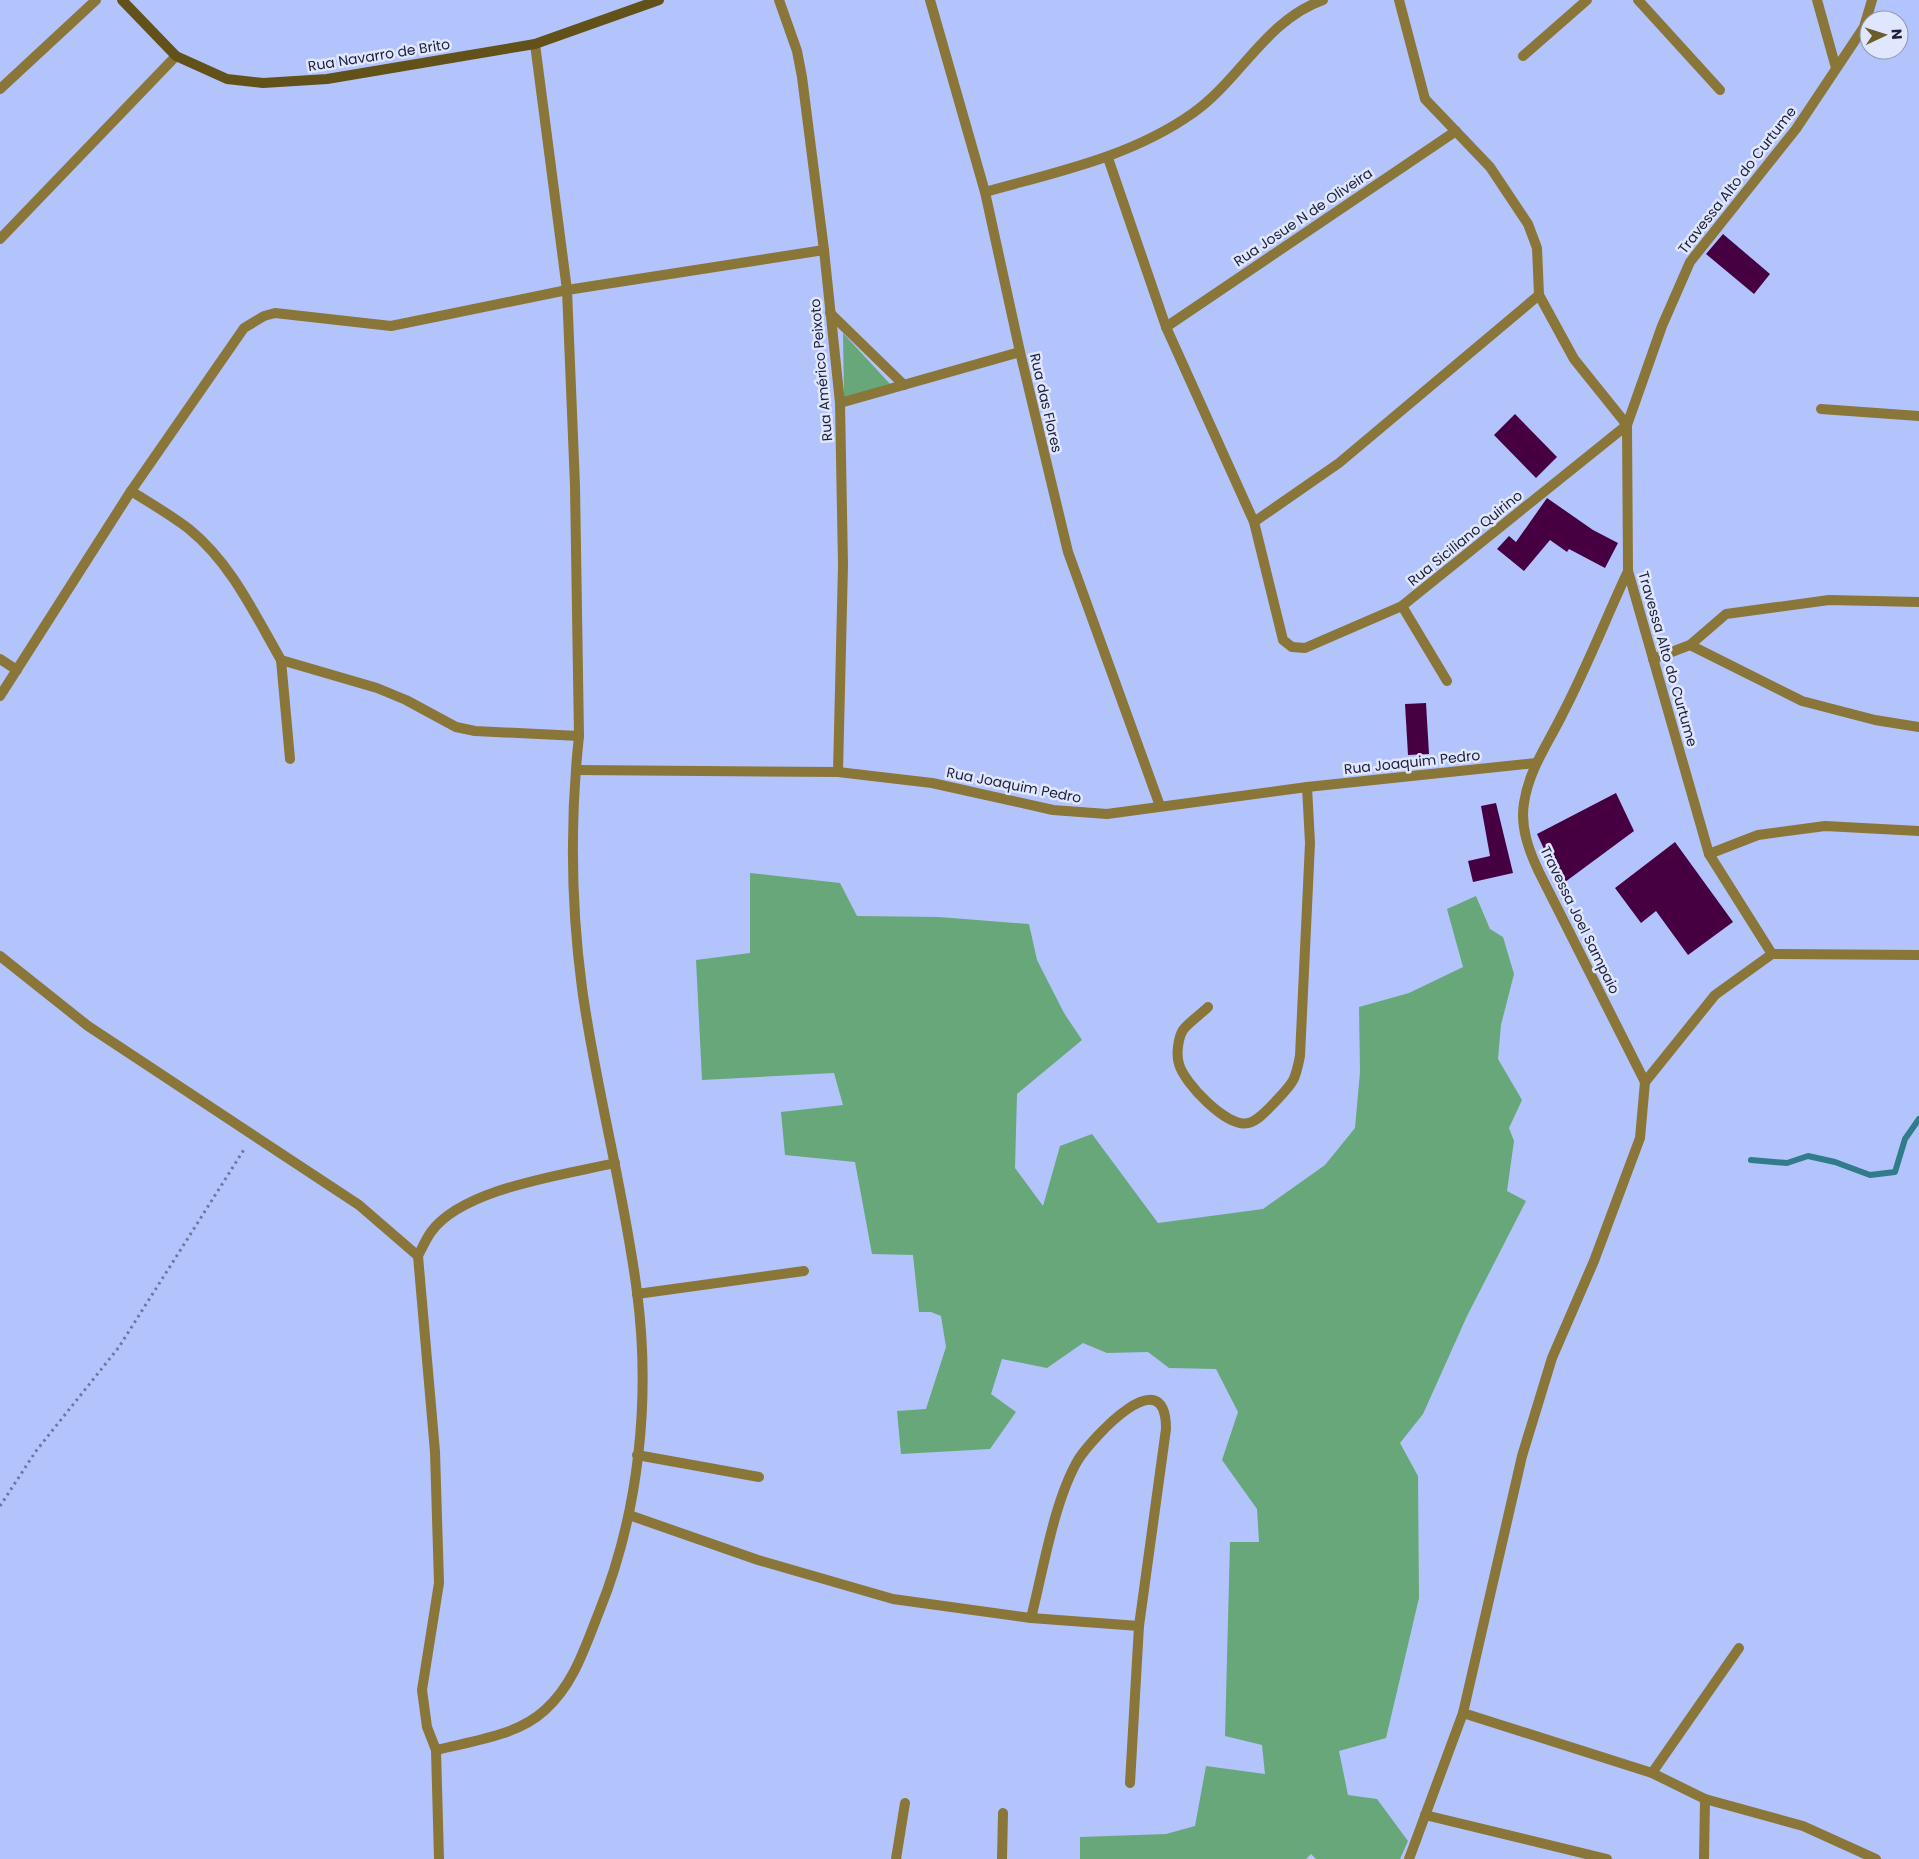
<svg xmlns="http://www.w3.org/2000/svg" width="1919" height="1859" font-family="Poppins,sans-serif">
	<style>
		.green { fill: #68a779 }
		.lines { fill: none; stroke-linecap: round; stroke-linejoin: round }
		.stream { stroke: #317c8a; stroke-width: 6 }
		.building { fill: #460042 }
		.path { stroke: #6c78a0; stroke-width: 3; stroke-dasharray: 2.5 4; stroke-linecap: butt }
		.minor { stroke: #8a7639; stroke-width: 10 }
		.secondary { stroke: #625119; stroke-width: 10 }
		.labels { text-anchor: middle; stroke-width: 5; stroke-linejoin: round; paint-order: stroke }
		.street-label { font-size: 14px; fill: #1c2137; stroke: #dfe6fe }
	</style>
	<rect width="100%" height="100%" fill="#b3c4fd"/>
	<!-- green -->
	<g class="green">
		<path d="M843 333 890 384 844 398Z"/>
		<path d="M750 873 840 883 857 916 939 917 1029 924 1037 960 1064 1013 1082 1040 1017 1094 1015 1168 1043 1206 1060 1146 1092 1134 1158 1223 1263 1209 1325 1165 1355 1128 1360 1072 1359 1007 1409 993 1463 967 1447 909 1476 896 1490 929 1503 937 1514 974 1501 1025 1498 1059 1522 1100 1509 1128 1514 1141 1507 1191 1526 1201 1467 1316 1423 1414 1400 1443 1418 1476 1419 1598 1386 1738 1339 1751 1348 1795 1377 1799 1408 1841 1400 1859H1316L1311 1854 1306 1859H1080V1837L1166 1834 1195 1826 1206 1766 1265 1774 1262 1745 1225 1736 1230 1542H1259L1257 1509 1222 1460 1238 1412 1216 1369 1169 1368 1148 1352 1107 1353 1083 1343 1047 1368 1002 1359 991 1394 1016 1412 990 1449 901 1454 897 1411 926 1409 946 1347 941 1316 931 1312H919L913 1255 872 1254 855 1162 785 1155 781 1112 843 1105 834 1073 702 1080 696 960 750 953Z"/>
	</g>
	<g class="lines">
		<!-- stream -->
		<path class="stream" d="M1751 1160 1787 1163 1808 1156 1835 1162 1870 1175 1895 1172 1905 1139 1919 1119"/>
	</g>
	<!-- building -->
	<g class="building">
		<path d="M1723 234 1770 274 1754 294 1706 254Z"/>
		<path d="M1515 414 1557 457 1536 478 1494 435Z"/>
		<path d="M1547 498 1593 530 1618 543 1605 568 1569 549 1567 552 1550 540 1524 571 1497 549 1509 536 1516 542Z"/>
		<path d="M1426 703 1429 754 1408 755 1405 704Z"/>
		<path d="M1616 793 1634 831 1561 885 1537 834Z"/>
		<path d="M1496 803 1513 873 1473 882 1468 861 1490 856 1481 806Z"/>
		<path d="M1675 842 1733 922 1688 955 1656 911 1641 923 1615 888Z"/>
	</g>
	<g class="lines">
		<!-- path -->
		<path class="path" d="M0 1506 36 1451 119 1347 245 1148"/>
		<!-- minor -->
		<g class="minor">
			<path d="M779 0 797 51 802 77 824 250 840 403 843 565 838 772"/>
			<path d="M930 0 985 192 1020 352 1068 552 1160 806"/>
			<path d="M1638 0 1720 90"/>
			<path d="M1817 0 1836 68"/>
			<path d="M1523 56 1587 0"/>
			<path d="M0 89 96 0"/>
			<path d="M1108 158 1166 327 1254 522 1283 640 1292 647 1305 648 1402 606 1627 425 1574 359 1539 295 1537 248 1528 224 1490 167 1425 99 1399 0"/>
			<path d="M985 192C1056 172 1131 157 1193 113 1240 80 1266 20 1323 0"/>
			<path d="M0 239 176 56"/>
			<path d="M830 313 904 385"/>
			<path d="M1166 327 1456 131"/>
			<path d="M840 403 1020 352"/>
			<path d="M1821 409 1919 416"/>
			<path d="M131 491C150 503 171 515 189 529 231 563 254 613 281 660L377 688 406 700 456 727 475 731 579 736"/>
			<path d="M1254 522 1339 463 1539 295"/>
			<path d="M1628 571C1606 618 1587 667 1563 713 1549 742 1529 769 1524 803 1520 827 1529 851 1539 872L1645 1082"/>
			<path d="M1402 606 1447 681"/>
			<path d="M1690 645 1802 701 1875 720 1919 727"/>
			<path d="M0 659 17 670"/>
			<path d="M1653 659 1690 645 1726 614 1829 600 1919 602"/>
			<path d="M281 660 290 759"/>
			<path d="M0 696 131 491 244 328 264 316 275 313 391 326 567 290 824 250"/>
			<path d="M576 770 838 772 932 783 1053 810 1107 814 1307 787 1536 763"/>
			<path d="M1709 854 1758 835 1825 826 1919 831"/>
			<path d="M1772 954 1709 854 1628 571 1627 425 1662 326 1690 262 1796 129 1864 27 1872 0"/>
			<path d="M0 956 88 1026 359 1205 418 1256"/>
			<path d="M1208 1007C1201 1014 1189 1022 1183 1030 1178 1038 1176 1055 1179 1064 1184 1083 1227 1128 1248 1123 1258 1121 1268 1109 1275 1102 1293 1083 1295 1082 1300 1056L1310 843 1307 787"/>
			<path d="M1645 1082 1715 995 1772 954 1919 955"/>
			<path d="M637 1294 804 1271"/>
			<path d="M637 1455 759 1477"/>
			<path d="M629 1515 758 1560 893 1599 1031 1618 1139 1626"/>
			<path d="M1031 1618C1043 1571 1054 1501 1078 1460 1092 1438 1166 1357 1166 1429L1139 1626 1130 1783"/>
			<path d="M1463 1713 1652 1773 1705 1799 1803 1826 1876 1859"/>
			<path d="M436 1750C472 1741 517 1736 545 1710 574 1684 585 1647 599 1612 639 1513 651 1399 637 1292 624 1190 596 1090 582 988 571 905 570 820 579 736L575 486 567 290 535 44"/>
			<path d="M1652 1773 1739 1648"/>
			<path d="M1425 1815 1607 1859"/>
			<path d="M439 1859 436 1750 427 1727 422 1690 439 1583 435 1452 418 1256C422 1248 426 1239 431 1232 463 1188 564 1175 615 1163"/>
			<path d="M896 1859 905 1803"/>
			<path d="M1002 1859 1003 1813"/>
			<path d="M1409 1859 1463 1713 1522 1456 1552 1358 1594 1261 1640 1138 1645 1082"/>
			<path d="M1704 1859 1705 1799"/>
		</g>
		<!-- secondary -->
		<path class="secondary" d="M122 0 176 56 227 79 263 83 327 79 535 44 659 0"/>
	</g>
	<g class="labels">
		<!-- street labels -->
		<g class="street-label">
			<text transform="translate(379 55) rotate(-9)" y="5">Rua Navarro de Brito</text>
			<text transform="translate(1737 180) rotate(-52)" y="5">Travessa Alto do Curtume</text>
			<text transform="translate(1303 217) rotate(-34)" y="5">Rua Josue N de Oliveira</text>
			<text transform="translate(821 370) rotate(-95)" y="5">Rua Américo Peixoto</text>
			<text transform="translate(1046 403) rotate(77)" y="5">Rua das Flores</text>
			<text transform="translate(1465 538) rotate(-39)" y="5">Rua Siciliano Quirino</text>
			<text transform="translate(1668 659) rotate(74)" y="5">Travessa Alto do Curtume</text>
			<text transform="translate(1412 762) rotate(-6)" y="5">Rua Joaquim Pedro</text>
			<text transform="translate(1014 785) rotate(11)" y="5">Rua Joaquim Pedro</text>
			<text transform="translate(1580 920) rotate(64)" y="5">Travessa Joel Sampaio</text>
		</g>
	</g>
	<!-- north arrow -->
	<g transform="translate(1884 35) rotate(86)"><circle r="24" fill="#dfe6fe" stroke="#9197ae"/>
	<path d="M0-4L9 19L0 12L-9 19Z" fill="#6d5d2b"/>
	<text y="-8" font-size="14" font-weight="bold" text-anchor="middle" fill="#1c2137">N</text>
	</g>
</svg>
